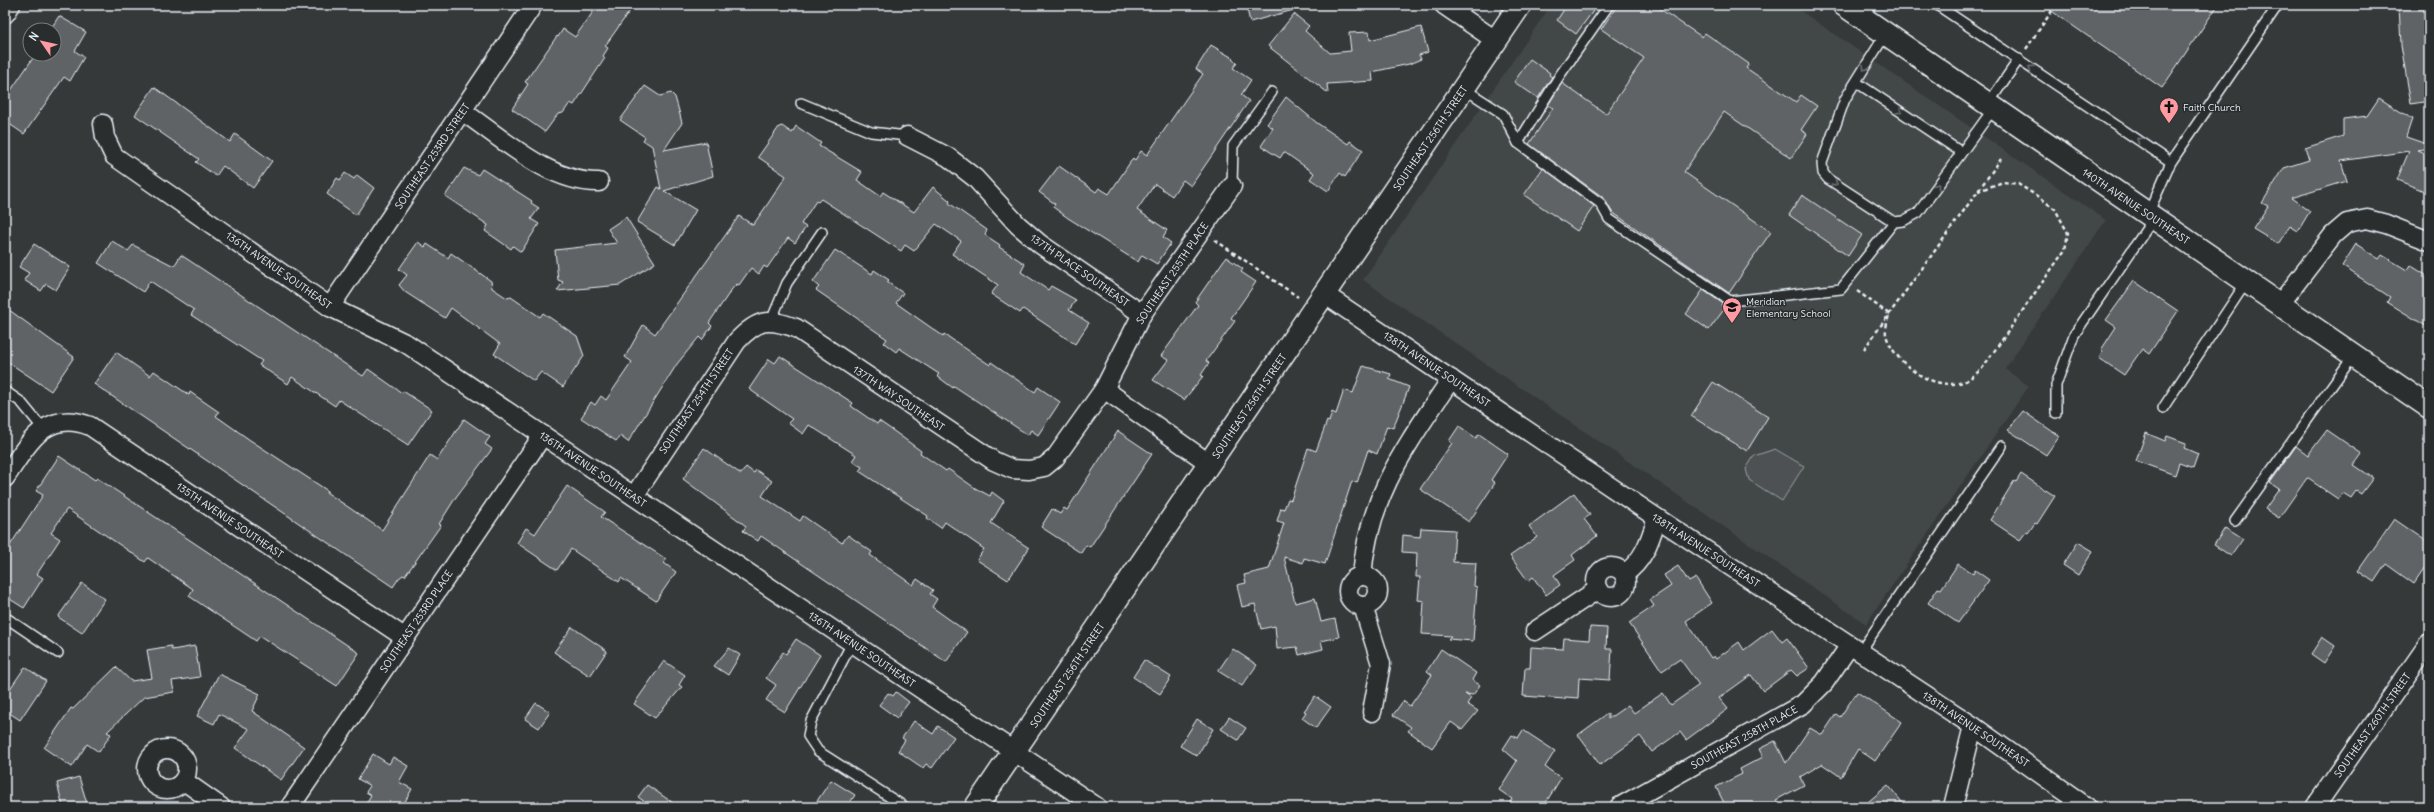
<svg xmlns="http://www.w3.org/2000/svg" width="2434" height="812" font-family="Delius,sans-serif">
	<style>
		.built { fill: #424647 }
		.green { fill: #4d5152; stroke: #9aa1a5 }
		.building { fill: #5f6365; stroke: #e8f1f8 }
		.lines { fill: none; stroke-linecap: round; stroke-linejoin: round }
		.lane-casing { stroke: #e8f1f8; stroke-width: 12 }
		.street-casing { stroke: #e8f1f8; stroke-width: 21 }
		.secondary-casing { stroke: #e8f1f8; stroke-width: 25 }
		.path { stroke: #e8f1f8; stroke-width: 2.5; stroke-dasharray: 4 3; stroke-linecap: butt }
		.lane { stroke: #2a2d2e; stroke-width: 9 }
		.street { stroke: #2a2d2e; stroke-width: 18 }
		.secondary { stroke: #2a2d2e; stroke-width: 22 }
		.oneway { stroke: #6c7275 }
		.labels { text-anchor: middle; stroke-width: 3; stroke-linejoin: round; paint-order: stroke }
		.poi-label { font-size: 10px; fill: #e8f1f8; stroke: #2a2d2e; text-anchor: start }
		.street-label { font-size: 10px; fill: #e8f1f8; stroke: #2a2d2e }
	</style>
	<rect width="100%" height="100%" fill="#35393a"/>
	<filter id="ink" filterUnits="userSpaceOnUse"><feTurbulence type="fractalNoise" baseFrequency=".025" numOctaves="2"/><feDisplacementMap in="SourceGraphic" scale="8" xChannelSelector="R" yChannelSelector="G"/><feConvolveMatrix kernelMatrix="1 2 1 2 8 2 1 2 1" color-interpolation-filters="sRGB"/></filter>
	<g filter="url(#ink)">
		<!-- built -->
		<path class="built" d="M1551 5H1792L2106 220 2005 369 2029 386 1866 624 1363 280Z"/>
		<!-- green -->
		<path class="green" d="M1775 449 1804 466 1782 501 1749 480 1746 469 1754 456Z"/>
		<!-- building -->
		<g class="building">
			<path d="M598 5H634L605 46 608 48 603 56 605 58 574 105 570 103 563 113 558 114 545 132 512 109 528 84 525 82 557 36 558 37 563 29 575 37Z"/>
			<path d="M1246 5H1296L1297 9 1250 22Z"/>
			<path d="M1567 5H1584L1593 11 1576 34 1557 20Z"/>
			<path d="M1618 5H1654L1702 37 1705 33 1749 64 1746 68 1796 102 1801 95 1817 106 1801 130 1807 134 1791 158 1724 112 1684 172 1771 232 1729 293 1612 212 1604 198 1529 144 1553 108 1548 105 1562 83 1606 114 1644 58 1601 29Z"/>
			<path d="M2043 5H2218L2162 88Z"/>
			<path d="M2427 5 2429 101 2411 104 2401 45 2399 6Z"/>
			<path d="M1294 14 1309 26 1305 31 1330 53 1351 51 1349 33 1369 32 1370 40 1421 27 1428 52 1419 55 1421 59 1409 64 1372 72 1373 81 1327 84 1328 93 1268 46Z"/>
			<path d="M59 16 86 32 75 51 84 57 70 81 64 77 24 134 5 121V99L33 58 34 54H54V30H50Z"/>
			<path d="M1211 45 1231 57 1237 63 1233 68 1251 80 1241 95 1249 101 1191 186 1183 180 1172 196 1155 184 1137 210 1167 230 1163 237 1171 243 1157 264 1142 255 1138 262 1068 218 1053 207 1055 204 1039 192 1059 166 1096 192 1099 188 1109 194 1133 158 1135 160 1141 151 1147 155 1196 84 1203 74 1196 69Z"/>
			<path d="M1530 59 1550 73 1549 75 1552 77 1538 98 1514 82Z"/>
			<path d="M645 86 660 96 671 93 675 97 679 111 682 123 664 150 706 142 713 176 664 191 696 210 675 245 637 222 658 187 661 189 652 146 643 140 645 137 620 120Z"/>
			<path d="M154 87 230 142 235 134 272 161 253 188 223 166 216 176 196 162 199 159 135 115Z"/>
			<path d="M1286 97 1317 123 1348 144 1350 141 1363 150 1345 177 1340 173 1328 191 1310 179 1314 173 1284 152 1280 158 1261 146 1273 128 1267 124Z"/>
			<path d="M2379 98 2412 119 2406 137 2429 145V148L2417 150 2429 155V193L2397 180 2409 151 2341 161 2347 181 2291 198 2310 211 2298 231 2290 226 2278 244 2253 229 2268 206 2262 203 2284 168 2309 160 2305 148 2343 136V119L2367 116Z"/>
			<path d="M782 126 792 133 796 126 821 143 819 146 862 172 857 180 880 196 883 192 914 212 933 187 950 201 949 203 987 230 985 235 1000 245 999 247 1025 264 1021 272 1048 290 1051 286 1076 300 1069 310 1089 323 1075 344 1023 309 1020 313 991 294 998 285 952 254 961 241 936 224 914 251 905 245 901 251 821 199 818 202 816 201 801 224 806 227 795 243 788 238 767 268 764 266 759 274 751 268 739 285 737 284 732 289 709 323 712 326 702 340 699 337 677 364 628 442 620 436 616 441 581 418 591 402 595 405 601 396 606 400 632 362 625 357 643 325 655 334 739 216 753 225 769 202 786 176 758 157 779 127Z"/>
			<path d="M464 168 478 175 482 169 532 201 531 203 539 208 531 219 539 224 521 252 513 246 511 249 485 231 488 225 445 196Z"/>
			<path d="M1543 168 1594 206 1577 231 1524 195Z"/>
			<path d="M345 173 354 179 357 175 374 188 356 215 327 194 337 178 340 180Z"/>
			<path d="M1802 195 1862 235 1848 256 1789 215Z"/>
			<path d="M626 217 655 263 620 285 557 291 563 282 558 280 555 250 617 243 608 229Z"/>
			<path d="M112 241 128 251 133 245 174 266 181 255 363 376 368 369 402 393 403 391 432 410 408 445 339 400 335 406 292 377 288 384 259 365 262 361 191 315 194 310 150 281 143 292 98 263Z"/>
			<path d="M418 242 425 247 427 244 448 258 451 253 491 281 492 288 507 298 511 297 540 317 543 313 577 336 584 356 563 387 541 372 534 381 494 354 500 344 451 308 445 318 405 292 399 285 407 275 399 269Z"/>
			<path d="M34 244 70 267 56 290 46 284 41 291 24 280 29 273 19 267Z"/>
			<path d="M2356 244 2379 259 2382 255 2407 270 2410 265 2429 277V328L2387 302 2390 297 2342 266Z"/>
			<path d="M835 250 872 274 874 270 889 280 887 282 903 293 896 303 943 336 944 334 990 365 991 362 1035 392 1038 387 1060 402 1038 435 1031 430 1028 435 954 386 953 388 937 376 939 374 899 348 896 352 884 343 887 339 816 290 819 287 813 282Z"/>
			<path d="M1226 257 1243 269 1241 272 1256 282 1231 318 1235 321 1206 361 1209 363 1201 375 1203 376 1184 400 1153 380 1168 360 1161 356 1198 305 1195 302Z"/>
			<path d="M2134 281 2178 311 2149 354 2142 349 2124 375 2099 358 2103 351 2101 350 2116 327 2106 320Z"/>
			<path d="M1703 290 1722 303 1721 305 1725 308 1709 330 1686 314Z"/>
			<path d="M5 307 74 357 51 391 5 360Z"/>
			<path d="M116 352 150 376 154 371 189 395 190 392 219 412 216 416 250 440 328 491 326 492 382 530 430 455 437 460 464 419 490 437 485 444 492 449 456 497 439 524 441 525 405 576 403 575 399 578 393 587 94 384Z"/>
			<path d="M780 356 853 403 851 406 877 424 879 421 895 432 921 451 920 453 946 471 948 469 975 488 990 496 992 492 1004 501 991 523 1029 548 1008 580 977 560 984 549 945 522 941 528 927 518 928 516 859 471 862 467 852 461 856 455 809 425 803 434 788 423 792 419 749 389 769 359 775 363Z"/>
			<path d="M1363 366 1391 374 1389 379 1409 387 1403 403 1393 428 1387 426 1377 454 1368 450 1357 483 1352 481 1325 564 1304 558 1303 563 1284 557 1295 603 1315 598 1321 622 1335 619 1339 637 1321 641 1323 649 1299 655 1297 647 1277 649 1275 626 1261 629 1255 604 1242 607 1237 585 1246 583 1244 575 1269 569 1284 523 1277 521 1281 508 1284 509 1288 499 1291 500 1308 448 1316 451 1327 421 1329 422 1332 412 1336 414 1344 390 1353 393Z"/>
			<path d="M1713 382 1768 417 1747 451 1691 416Z"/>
			<path d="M2023 411 2059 436 2046 455 2008 430Z"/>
			<path d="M1459 426 1476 438 1479 434 1508 454 1491 480 1495 483 1469 522 1420 489 1452 443 1449 441Z"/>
			<path d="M2327 430 2362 454 2354 465 2373 478 2361 494 2356 491 2351 498 2343 493 2338 499 2307 478 2279 518 2265 509 2279 489 2270 483 2296 446 2308 455Z"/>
			<path d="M1118 431 1152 454 1090 547 1086 545 1081 553 1041 527 1052 509 1060 514 1064 508 1067 510Z"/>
			<path d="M2146 433 2165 441 2167 436 2186 443 2184 448 2198 454 2193 468 2179 463 2175 475 2136 461Z"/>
			<path d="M704 448 741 474 746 467 754 473 756 470 772 481 762 496 800 521 803 516 842 543 848 535 872 552 870 555 913 585 917 579 933 590 930 594 937 599 932 607 967 632 946 662 761 536 758 541 743 531 746 526 683 479Z"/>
			<path d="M59 456 95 480 97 478 359 653 337 686 260 636 256 641 189 596 193 589 148 558 145 562 67 509 51 533 60 539 37 574 43 578 24 608 5 596V553L43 495 36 491Z"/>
			<path d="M2021 474 2055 496 2037 524 2035 523 2028 533 2026 532 2020 540 1990 520 2014 481 2016 482Z"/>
			<path d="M567 486 605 512 601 517 666 559 664 563 676 572 656 601 621 578 619 582 571 549 557 570 517 543 526 528 535 534Z"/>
			<path d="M1574 493 1590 515 1584 519 1597 536 1572 555 1575 560 1554 575 1560 585 1546 595 1533 577 1528 581 1510 556 1537 537 1529 526Z"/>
			<path d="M2394 519 2429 543V562L2414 584 2386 564 2374 582 2358 571Z"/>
			<path d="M1421 528 1455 530 1453 562 1476 563 1474 586 1477 587 1473 641 1448 639 1451 636 1422 634 1424 601 1418 600 1420 577H1416L1417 553 1402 552 1403 535 1420 537Z"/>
			<path d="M2225 528 2243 539 2231 556 2214 545Z"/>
			<path d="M2078 542 2093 551 2078 575 2063 565Z"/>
			<path d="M1958 564 1973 574 1975 570 1989 580 1958 623 1928 603 1938 588 1941 589Z"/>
			<path d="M1678 566 1689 582 1696 578 1712 603 1686 621 1711 658 1714 656 1716 659 1739 642 1744 650 1772 629 1782 642 1787 638 1809 668 1797 676 1791 670 1763 691 1751 675 1719 698 1728 709 1686 740 1680 732 1652 752 1640 736 1600 765 1578 735 1608 713V719L1628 705 1634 713 1663 693 1671 705 1699 685 1680 659 1662 671 1629 623 1654 606 1650 600 1671 586 1664 575Z"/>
			<path d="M82 583 105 599 82 633 58 617Z"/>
			<path d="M572 627 607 651 590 676 554 652Z"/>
			<path d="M1590 627 1607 628 1606 649H1612L1610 680 1579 678 1578 698 1565 697V699L1523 696 1525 668H1530L1531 647 1563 649 1564 638 1589 640Z"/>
			<path d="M2322 637 2335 646 2324 663 2311 654Z"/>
			<path d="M796 639 820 655 785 712 766 700 776 685 766 678 783 652 786 654Z"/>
			<path d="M171 646 172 650 195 646 200 677 172 681 174 692 144 697 107 732 111 734 99 752 87 744 72 767 44 748 71 708 73 709 116 667 131 681 152 678 147 650Z"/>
			<path d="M729 648 740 655 728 675 714 666Z"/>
			<path d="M1233 649 1257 665 1242 686 1218 671Z"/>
			<path d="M1441 649 1476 673 1472 680 1480 685 1473 695 1465 694 1471 698 1467 704 1478 711 1462 730 1451 722 1432 748 1408 731 1411 727 1393 715 1403 701 1410 706 1432 675 1427 671Z"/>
			<path d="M1144 660 1171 677 1160 694 1133 677Z"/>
			<path d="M664 661 685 675 679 685 682 687 655 718 634 704Z"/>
			<path d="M25 667 46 681 20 720 5 710V696Z"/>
			<path d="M219 674 260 694 252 711 304 747 281 780 235 748 249 729 219 714 214 724 197 716Z"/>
			<path d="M896 692 909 702 897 718 879 705 888 693 893 696Z"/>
			<path d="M1857 692 1902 722 1875 761 1858 749 1841 777 1822 764 1800 777 1804 785 1776 800 1780 807H1726L1716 787 1742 774 1740 769 1763 757 1759 749 1775 741 1786 763 1810 728 1822 735 1836 714 1840 717Z"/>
			<path d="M1315 696 1331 707 1316 728 1302 718 1306 712 1304 711Z"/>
			<path d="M536 703 550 712 539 728 525 719Z"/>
			<path d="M1229 717 1246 728 1238 740 1221 729Z"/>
			<path d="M1197 719 1213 729 1197 756 1180 746Z"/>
			<path d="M914 721 933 734 938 726 954 737 932 768 926 764 923 768 898 751 905 740 902 738Z"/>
			<path d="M1523 730 1555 751 1545 767 1561 778 1543 807H1507L1512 799 1499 790 1517 761 1503 749 1512 735 1518 738Z"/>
			<path d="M373 754 389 764 393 757 408 766 399 782 412 789 402 807H364L371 795 366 792 370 786 358 779Z"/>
			<path d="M79 777 88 807H63L57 783Z"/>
			<path d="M831 780 855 795 847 807H813Z"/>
			<path d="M647 785 679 807H652L638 797Z"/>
			<path d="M1888 785 1906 807H1862Z"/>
		</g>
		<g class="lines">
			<!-- lane casing -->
			<g class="lane-casing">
				<g id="lane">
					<path d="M1937 5 2171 162"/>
					<path d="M1862 18 1871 5"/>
					<path d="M1885 35 1845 99 1822 163 1823 173 1828 179 1894 222 1903 221 1918 213 1993 109"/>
					<path d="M1856 82 1961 152"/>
					<path d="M1463 88 1503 114 1518 143 1600 203 1609 219 1730 301 1841 289 1894 222"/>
					<path d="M801 103 871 132 907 136"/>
					<path d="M1988 104 2019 59"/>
					<path d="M1518 143 1560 75 1609 5"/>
					<path d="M1232 186 1233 146 1272 92"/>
					<path d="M2148 214 2171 162 2278 5"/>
					<path d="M771 321 787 283 822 232"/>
					<path d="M5 391 21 402 44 430"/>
					<path d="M2163 408 2247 281"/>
					<path d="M2056 413V385L2074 335 2154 218"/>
					<path d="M2235 521 2354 355"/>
					<path d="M5 617 58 653"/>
					<path d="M852 643 811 721 808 736 818 751 905 807"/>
					<path d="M1860 652 2002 446"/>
				</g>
			</g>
			<!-- street casing -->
			<g class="street-casing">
				<g id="street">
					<path d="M1444 5 1495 40"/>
					<path d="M5 14 11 5"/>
					<path d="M462 111C502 138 549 183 599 182"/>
					<path d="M103 124 105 137 114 156 330 307 407 344 1097 807"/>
					<path d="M907 136 948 157 975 178 1018 225 1040 244 1142 314"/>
					<path d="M1324 294 1657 518 1973 726 2087 807"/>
					<path d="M2280 304 2333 235 2347 223 2367 219 2386 224 2429 241"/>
					<path d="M330 307 533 5"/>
					<path d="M1104 389 1210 464"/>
					<path d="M5 478C27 446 44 408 90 426L404 637"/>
					<path d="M634 496 737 341C758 319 767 318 796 328L994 461 1012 469 1029 470 1044 467 1055 458 1104 389 1142 314 1232 186"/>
					<circle cx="1611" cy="582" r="15"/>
					<path d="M1624 574C1644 561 1650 540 1657 518"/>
					<path d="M1362 576C1368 495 1408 444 1451 379"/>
					<circle cx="1363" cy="591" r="15"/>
					<path d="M1363 606 1381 664 1372 712"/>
					<path d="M1535 631 1597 590"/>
					<circle cx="167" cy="769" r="20"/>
					<path d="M184 781 221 807"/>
					<path d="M290 807 543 435"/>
					<path d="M1619 807 1803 704 1824 683 1850 645"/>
					<path d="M1953 807 1973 726"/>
					<path d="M2315 807 2429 643"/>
				</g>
			</g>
			<!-- secondary casing -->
			<g class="secondary-casing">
				<g id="secondary">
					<path d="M1844 5 2429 407"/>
					<path d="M976 807 1520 5"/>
				</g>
			</g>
			<!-- path -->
			<g class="path">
				<path d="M2026 49 2056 5"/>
				<path d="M1215 240 1298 297"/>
				<path d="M1857 291 1889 314C1888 320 1885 329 1886 335 1894 363 1933 392 1963 382 1969 380 1975 374 1981 370L2065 250 2068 233 2055 209 2037 196 2018 184 2003 182 1978 191"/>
				<path d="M1864 349 2001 159"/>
			</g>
			<!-- lane -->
			<use href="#lane" class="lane"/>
			<!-- street -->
			<use href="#street" class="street"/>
			<!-- secondary -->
			<use href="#secondary" class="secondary"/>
		</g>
		<!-- one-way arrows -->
		<defs><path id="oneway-chevron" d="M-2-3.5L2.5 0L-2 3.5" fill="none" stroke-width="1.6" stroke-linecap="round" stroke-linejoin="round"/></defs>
		<g class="oneway">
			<use href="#oneway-chevron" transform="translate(1865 68) rotate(122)"/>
			<use href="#oneway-chevron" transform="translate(2031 68) rotate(-146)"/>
			<use href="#oneway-chevron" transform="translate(1900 111) rotate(34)"/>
			<use href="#oneway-chevron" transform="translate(2139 140) rotate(-146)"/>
			<use href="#oneway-chevron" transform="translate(1835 183) rotate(33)"/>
			<use href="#oneway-chevron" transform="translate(1937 186) rotate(-54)"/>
		</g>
	</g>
	<!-- icons -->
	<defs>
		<g id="church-pin" transform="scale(1)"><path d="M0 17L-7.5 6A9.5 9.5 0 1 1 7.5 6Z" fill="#ff9aa2" stroke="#2a2d2e"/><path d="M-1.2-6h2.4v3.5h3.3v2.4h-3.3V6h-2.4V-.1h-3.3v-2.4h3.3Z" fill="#111"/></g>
		<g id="school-pin" transform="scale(1)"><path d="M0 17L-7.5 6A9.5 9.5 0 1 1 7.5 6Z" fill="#ff9aa2" stroke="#2a2d2e"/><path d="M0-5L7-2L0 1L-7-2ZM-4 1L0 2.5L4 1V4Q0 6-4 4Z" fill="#111"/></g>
	</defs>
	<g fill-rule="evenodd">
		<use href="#church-pin" x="2169" y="107"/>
		<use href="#school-pin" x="1732" y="307"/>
	</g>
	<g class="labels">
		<!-- poi labels -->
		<g class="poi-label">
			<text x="2183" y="111">Faith Church</text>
			<text x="1746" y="305">Meridian<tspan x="1746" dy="12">Elementary School</tspan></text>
		</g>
		<!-- street labels -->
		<g class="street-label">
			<text transform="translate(1430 138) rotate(-56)" y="4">SOUTHEAST 256TH STREET</text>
			<text transform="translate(432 156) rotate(-56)" y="4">SOUTHEAST 253RD STREET</text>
			<text transform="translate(2136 206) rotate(34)" y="4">140TH AVENUE SOUTHEAST</text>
			<text transform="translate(279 270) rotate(35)" y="4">136TH AVENUE SOUTHEAST</text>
			<text transform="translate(1080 270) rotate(35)" y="4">137TH PLACE SOUTHEAST</text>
			<text transform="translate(1172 273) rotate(-56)" y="4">SOUTHEAST 255TH PLACE</text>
			<text transform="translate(1437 369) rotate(34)" y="4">138TH AVENUE SOUTHEAST</text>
			<text transform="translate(899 398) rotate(34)" y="4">137TH WAY SOUTHEAST</text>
			<text transform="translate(696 401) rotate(-56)" y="4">SOUTHEAST 254TH STREET</text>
			<text transform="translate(1249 406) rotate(-56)" y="4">SOUTHEAST 256TH STREET</text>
			<text transform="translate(593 469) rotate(34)" y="4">136TH AVENUE SOUTHEAST</text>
			<text transform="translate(230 520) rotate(34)" y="4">135TH AVENUE SOUTHEAST</text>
			<text transform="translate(1706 550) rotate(33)" y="4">138TH AVENUE SOUTHEAST</text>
			<text transform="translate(416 621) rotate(-56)" y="4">SOUTHEAST 253RD PLACE</text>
			<text transform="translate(862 649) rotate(34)" y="4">136TH AVENUE SOUTHEAST</text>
			<text transform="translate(1067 675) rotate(-56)" y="4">SOUTHEAST 256TH STREET</text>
			<text transform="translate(2372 725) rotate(-55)" y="4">SOUTHEAST 260TH STREET</text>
			<text transform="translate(1976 729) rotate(34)" y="4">138TH AVENUE SOUTHEAST</text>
			<text transform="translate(1744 737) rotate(-29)" y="4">SOUTHEAST 258TH PLACE</text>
		</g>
	</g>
	<!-- margin -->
	<rect width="2434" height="812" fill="none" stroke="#2a2d2e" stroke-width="20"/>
	<rect x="10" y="10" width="2414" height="792" fill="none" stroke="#e8f1f8" stroke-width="1.5" filter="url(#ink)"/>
	<!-- north arrow -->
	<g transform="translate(42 42) rotate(304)"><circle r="19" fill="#2a2d2e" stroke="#767b7f"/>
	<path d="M0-3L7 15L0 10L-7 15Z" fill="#ff9aa2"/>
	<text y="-6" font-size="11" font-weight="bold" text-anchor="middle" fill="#e8f1f8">N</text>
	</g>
</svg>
